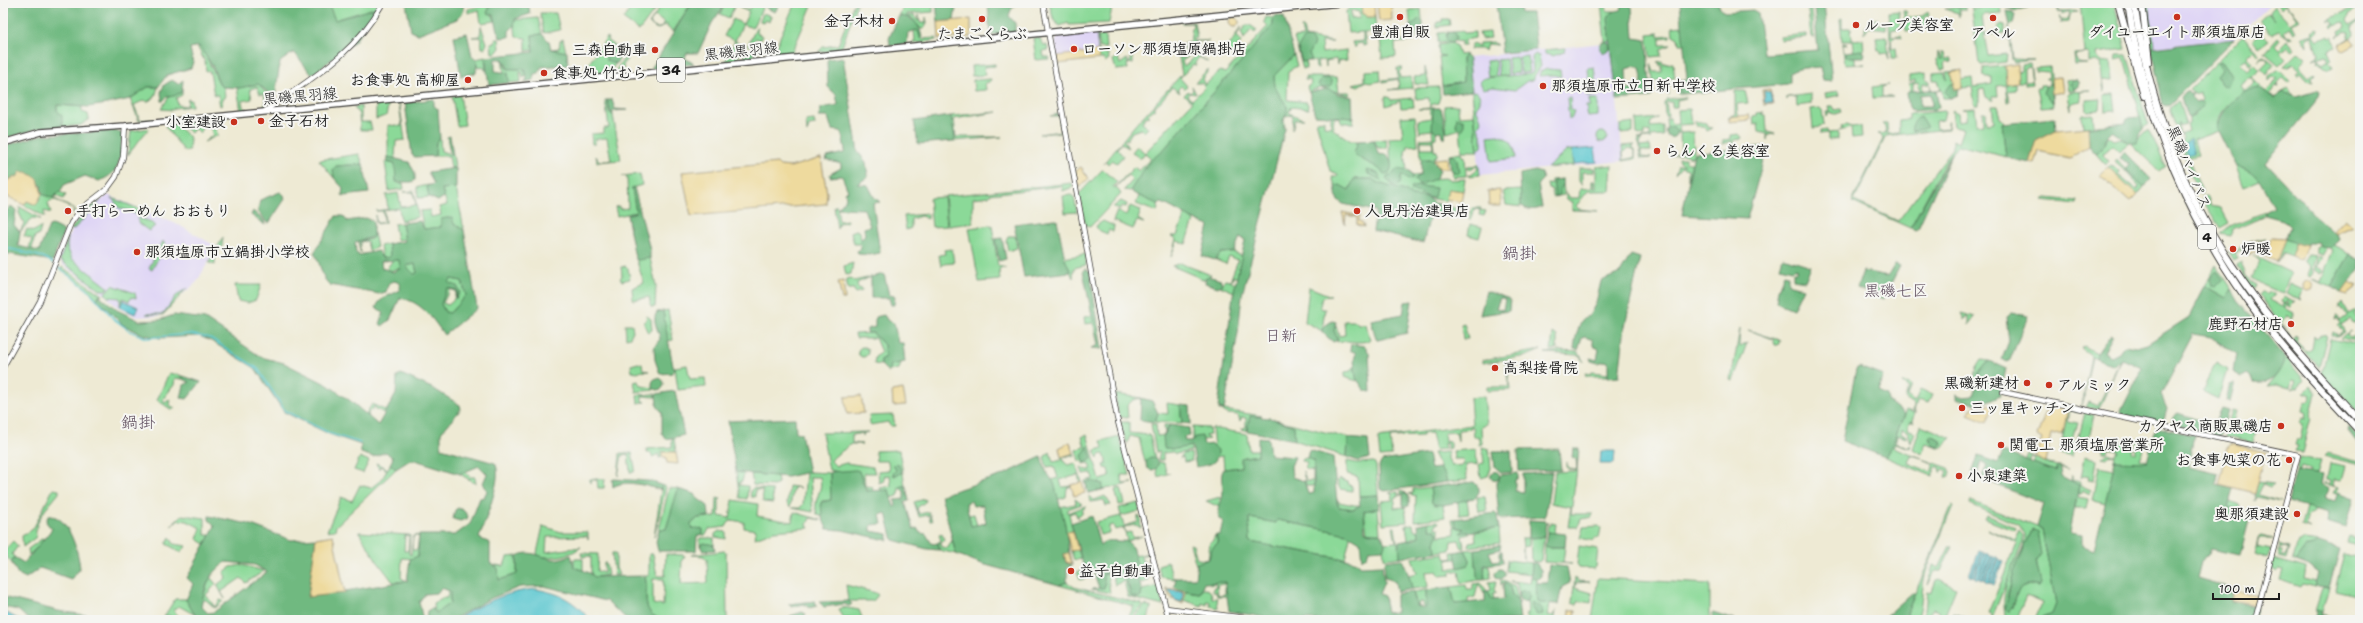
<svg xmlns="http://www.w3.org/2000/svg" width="2363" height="623" font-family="'Shantell Sans','Klee One',sans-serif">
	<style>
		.built { fill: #dfd5f5 }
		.green { fill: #8bd998; stroke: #547a5a; fill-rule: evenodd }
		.forest { fill: #70b980; stroke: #466a4e; fill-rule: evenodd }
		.sand { fill: #eeda9e; stroke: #857b5d }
		.water { fill: #59c6cf; stroke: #3a7176 }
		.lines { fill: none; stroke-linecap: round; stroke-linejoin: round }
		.stream { stroke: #59c6cf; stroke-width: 1.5 }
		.minor-casing { stroke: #3c3b38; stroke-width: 6 }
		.major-casing { stroke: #3c3b38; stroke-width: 8 }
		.highway-casing { stroke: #3c3b38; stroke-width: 8 }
		.minor { stroke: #fff; stroke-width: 4.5 }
		.major { stroke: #fff; stroke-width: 5.5 }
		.highway { stroke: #fff; stroke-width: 6 }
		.poi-dot { fill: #c8321e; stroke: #f6f6f2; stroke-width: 1.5 }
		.labels { text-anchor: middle; stroke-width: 4; stroke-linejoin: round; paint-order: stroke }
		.shield { fill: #f6f6f2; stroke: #5d5d5c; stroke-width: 1 }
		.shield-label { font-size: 14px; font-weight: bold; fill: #1c1c1c }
		.poi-label { font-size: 15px; font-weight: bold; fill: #1c1c1c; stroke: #f6f6f2; text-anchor: start }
		.street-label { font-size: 15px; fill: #1c1c1c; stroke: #f6f6f2 }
		.neighbourhood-label { font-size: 16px; fill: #615060; stroke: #f6f6f2 }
		.quarter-label { font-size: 17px; fill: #615060; stroke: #f6f6f2 }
	</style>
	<rect width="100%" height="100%" fill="#f6f6f2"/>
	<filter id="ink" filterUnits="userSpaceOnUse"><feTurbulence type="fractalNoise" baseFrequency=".025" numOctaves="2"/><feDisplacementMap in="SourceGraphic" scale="8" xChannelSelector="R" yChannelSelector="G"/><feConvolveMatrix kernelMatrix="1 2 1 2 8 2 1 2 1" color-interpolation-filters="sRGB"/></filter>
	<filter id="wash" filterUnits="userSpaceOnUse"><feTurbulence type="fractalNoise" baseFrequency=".012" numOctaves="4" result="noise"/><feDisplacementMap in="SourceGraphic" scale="16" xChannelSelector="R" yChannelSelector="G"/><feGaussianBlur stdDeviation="0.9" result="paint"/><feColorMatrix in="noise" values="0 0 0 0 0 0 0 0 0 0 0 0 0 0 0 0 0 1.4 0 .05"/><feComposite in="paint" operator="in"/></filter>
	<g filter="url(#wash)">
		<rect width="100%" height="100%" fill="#eeead4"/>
		<!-- built -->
		<g class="built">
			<path d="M2149 3H2271L2234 39 2154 47Z"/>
			<path d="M1096 32 1098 51 1057 56 1055 42 1058 37Z"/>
			<path d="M1611 42 1623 161 1480 175 1468 58Z"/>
			<path d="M108 195 179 225 217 247 196 283 178 298 161 316 137 317 117 307 103 293 63 265 58 258 76 221 85 211Z"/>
		</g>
		<!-- green -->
		<g class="green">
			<path d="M328 3H380L378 7 335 20Z"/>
			<path d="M635 3H660L639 31 623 19Z"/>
			<path d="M663 3H687L690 5 673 32 667 27V24L658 29 649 24ZM655 16 664 23 661 28H655L650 23Z"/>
			<path d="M726 3H736L729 18 720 14Z"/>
			<path d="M742 3H744L743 8 750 9 754 3H765L752 28 743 24 735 41 744 46 737 59 725 62 735 41 724 36 733 19 743 24 749 12 740 8Z"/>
			<path d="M795 3H813L791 55 776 56 773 53Z"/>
			<path d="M854 3H857L841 50 818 52 823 47 838 45Z"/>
			<path d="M905 3H933V12L907 14V16L914 15 918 21 919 15 920 23H926V17L927 23 924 29H921L912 18 899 16Z"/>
			<path d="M1049 3H1113L1109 23 1069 25 1068 23 1060 26 1054 21Z"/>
			<path d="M1601 3H1606L1607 11H1615C1605 19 1609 29 1611 41L1605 42Z"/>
			<path d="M1807 3H1810L1814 37H1811Z"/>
			<path d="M1971 3H1973L1974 9 1981 8V3H2001L2002 13 1982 15 1984 34 1999 32 1998 28 2001 24 2005 25V33L1984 35 1988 56 2007 54 2006 62 1981 65 1979 63Z"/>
			<path d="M2080 3H2114L2126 49 2097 53 2098 59 2102 62 2111 61 2113 81 2103 80 2105 92H2104L2100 63 2094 61 2089 63V53L2077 54 2075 57 2078 63 2087 64 2075 65 2074 54 2085 53Z"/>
			<path d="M2145 3H2149L2154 47 2151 48Z"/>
			<path d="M2277 3H2285L2300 20 2291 24 2295 32 2293 33 2289 27 2284 31 2287 37 2291 36 2292 38 2290 39 2279 31 2272 34 2260 20 2268 13 2274 20 2269 12 2274 6 2290 23 2297 18 2286 5 2282 9Z"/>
			<path d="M488 4 495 21 481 23 479 10 468 13V9Z"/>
			<path d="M1361 5 1362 14 1367 15V17H1375L1376 32 1364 33 1366 45 1363 46V43L1356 44V47H1354L1352 42 1363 41V32L1348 33 1346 11 1349 10V6ZM1351 10 1359 12 1360 18 1351 19Z"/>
			<path d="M2058 5 2059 11 2075 10 2078 12 2070 13 2069 22 2060 23 2064 20H2060L2059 15 2061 20 2069 19 2068 11 2062 14V11L2058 12Z"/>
			<path d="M1966 6V9H1959V17L1958 13 1945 9Z"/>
			<path d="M2356 6 2357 8 2350 13 2347 21 2350 25 2360 20V21L2353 26 2354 35 2340 44 2349 38V32L2345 31 2337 37 2340 34 2339 31 2346 27 2343 22 2336 24 2332 28 2331 25 2334 24 2332 20H2328Z"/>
			<path d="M1421 9 1423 30 1429 29V32L1416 33 1415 40 1412 42 1409 10Z"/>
			<path d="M1899 11 1900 28 1891 30 1892 36 1901 35 1902 38 1896 36 1891 40 1892 48H1896L1897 58H1892L1888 12Z"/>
			<path d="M1903 11H1906L1907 18 1922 16 1928 12 1929 16 1925 17 1926 24H1930L1931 28 1906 31Z"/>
			<path d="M540 13H556L560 30 544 33Z"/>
			<path d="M763 13 771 16 769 22 766 20 764 23 760 21Z"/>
			<path d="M1266 17 1273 18V25L1165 148 1145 168 1131 191 1124 190 1133 180 1128 175 1116 187 1121 194 1090 227 1085 225 1079 194 1102 170H1104L1117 182 1113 186 1114 188 1134 167 1139 171 1151 158 1145 153 1140 159 1132 152 1137 146 1145 153 1192 102 1184 95 1188 91 1190 93 1193 90 1192 86 1196 94 1189 93 1187 96 1192 100 1205 87 1201 83H1195L1207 70H1209L1202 79 1205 85 1220 71 1225 73 1268 26 1264 22Z"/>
			<path d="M538 18 542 34 532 35 533 50 526 51V38L516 37 514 20Z"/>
			<path d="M1842 18V28H1851L1852 40 1863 39 1864 51 1854 53 1852 41H1842L1840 19Z"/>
			<path d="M1442 19H1449L1450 25 1437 27V22H1442Z"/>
			<path d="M1874 19H1878V25L1886 24V29L1869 27 1865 33V27L1875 25Z"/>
			<path d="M1194 22 1197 38H1193V41H1209L1194 42V47L1188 50 1185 42H1190L1193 23H1181Z"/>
			<path d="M1246 25H1250L1257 30 1255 33 1251 30 1244 39 1241 32Z"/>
			<path d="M2254 25 2269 40 2259 47 2253 40 2259 34 2253 26Z"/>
			<path d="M481 26 487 43 485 48H482L481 37H472L480 36Z"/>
			<path d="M757 26V33L762 36 760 40 756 38 750 46 748 45Z"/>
			<path d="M1682 26 1685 44H1679L1678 38 1673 35 1672 27Z"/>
			<path d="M2009 26 2013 59 2034 60 2014 62 2012 60Z"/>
			<path d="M1241 27 1237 36 1241 42 1231 55 1226 51Z"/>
			<path d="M1301 28H1303L1305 37 1333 42H1321L1322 53 1346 50 1347 60 1338 61 1337 65 1336 59 1326 61V67L1325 60 1317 61 1318 68H1316L1315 61H1306V69H1303L1294 38 1303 37Z"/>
			<path d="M2317 28 2319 31 2314 34 2318 41 2328 36 2329 38 2332 37 2337 46 2328 51 2332 60 2329 62 2333 68 2328 70 2317 62 2318 58 2321 64 2329 60 2326 55 2313 59 2319 55 2312 35 2307 37 2308 46 2302 36 2313 33 2312 31Z"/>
			<path d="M914 30 918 31 921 39 936 38 937 40 912 44 915 40Z"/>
			<path d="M1100 31 1097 36 1098 49 1102 53 1108 54 1109 59 1105 62 1104 59H1099L1096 32Z"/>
			<path d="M1463 31 1464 33 1475 32V38L1465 40V45H1460L1462 42 1454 41 1456 39 1452 32Z"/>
			<path d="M1449 32 1446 35 1450 42 1438 43V33Z"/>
			<path d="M1490 32 1491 38 1481 39 1479 33Z"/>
			<path d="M1659 33V36L1670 35V37L1660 38V45H1671L1661 49V56L1650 57 1647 34Z"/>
			<path d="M1806 34V37L1780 40 1779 37Z"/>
			<path d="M1105 35 1106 48H1100L1098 37Z"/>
			<path d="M607 37 608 41 623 53 609 73 581 75Z"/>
			<path d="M1887 37 1889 60 1887 53 1881 54 1880 50H1878L1876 38Z"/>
			<path d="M2242 37 2245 38 2260 54 2259 56 2254 50 2247 57 2252 63 2249 65 2246 59 2239 63 2247 71 2254 64 2260 70 2252 77 2266 91 2277 80 2273 77 2269 81V77L2279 70 2290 81 2288 83 2282 78 2277 84 2278 87 2275 86 2270 94 2275 98 2287 88 2295 96 2286 95 2274 99 2259 87C2244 90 2212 112 2218 131L2193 140 2198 155 2188 158 2203 194H2200L2192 178 2181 141 2183 139 2182 135 2179 136 2169 108 2177 101 2179 102 2186 124 2179 126 2180 123H2178L2180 135 2189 132 2187 125 2189 124V117L2194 115 2202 99 2199 93 2196 95 2189 90ZM2221 61 2232 76 2228 82 2221 84 2216 75 2221 68ZM2247 78H2251L2255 82 2244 91 2240 86Z"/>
			<path d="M1033 38H1039L1044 45H1047L1048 50 1043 51 1044 57H1049L1050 59 1036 60Z"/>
			<path d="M2278 38 2280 40 2275 46 2279 50 2288 41 2295 49 2293 51 2288 47 2280 52 2286 58 2279 65 2265 53Z"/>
			<path d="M495 39H499L500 48 496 53H492L491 43 496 42Z"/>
			<path d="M563 39 566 52 551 49 559 48 560 41Z"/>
			<path d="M1394 39 1398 41 1408 40V42L1395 43 1396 57 1382 58 1380 40Z"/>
			<path d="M1176 41 1181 58 1186 57 1183 42 1188 57 1182 61 1184 67 1200 52 1198 48 1204 50 1199 56 1208 62 1199 57 1195 63 1196 66 1193 64 1180 78 1187 86 1184 89 1181 86 1178 89 1180 93 1172 87 1161 101 1153 107 1156 109 1152 110 1148 114 1150 116 1145 117 1142 123 1148 128 1144 132 1141 129 1132 132 1127 140 1126 139 1124 141 1128 148 1121 143 1117 149 1123 156 1117 163 1112 160 1108 164 1106 161 1103 164 1135 125 1182 74Z"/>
			<path d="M1493 42 1497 45 1487 44 1485 51 1484 49H1470L1472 44 1479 47V43Z"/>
			<path d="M1452 43 1456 46 1459 55 1466 54 1462 59 1463 82 1442 86 1439 57 1445 56 1439 55 1438 45Z"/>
			<path d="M1843 43 1847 44 1843 45 1844 52 1855 58V64H1865L1845 65 1842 44Z"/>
			<path d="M197 46 202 48 220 85 224 87 225 97 222 99V105L220 106 218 95H214L210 72 206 71 205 62Z"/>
			<path d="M1565 48 1564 52 1553 56 1545 54V50Z"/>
			<path d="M1938 52 1941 60H1942L1941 52H1944L1945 60 1952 59V62L1945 63 1946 69H1941L1937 61Z"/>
			<path d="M2297 53 2306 58 2299 66 2309 77 2314 72 2315 74 2311 78 2313 82 2309 81 2301 72 2298 75 2296 73 2299 70 2293 64 2288 67 2284 66Z"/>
			<path d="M1534 54 1539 56 1541 66 1532 80 1527 81 1515 90 1493 87 1483 89 1480 82 1484 78 1531 74 1533 71 1532 58Z"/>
			<path d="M1294 55 1297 66 1288 71 1287 100 1307 102 1309 109 1291 107 1289 113 1304 119H1295L1292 130 1293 116 1288 115 1284 118 1285 129 1282 123 1286 115 1287 106 1275 88 1274 76Z"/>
			<path d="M2117 55H2127L2148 124 2143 129 2124 58 2116 60Z"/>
			<path d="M1528 56 1530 72 1521 73 1519 57Z"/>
			<path d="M2263 56 2274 65 2267 75 2261 69 2268 62 2264 58 2258 61Z"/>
			<path d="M485 57 486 71 483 67 478 68 476 59Z"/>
			<path d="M625 57 627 59 623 64 624 72 614 73Z"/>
			<path d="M1118 57 1120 64 1127 59 1128 63 1130 62V58H1133V63L1127 64 1128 69 1116 70 1113 60Z"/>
			<path d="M1517 57 1519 73 1510 74 1508 58Z"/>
			<path d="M502 58 506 68 524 69 527 75 523 78 522 72H520L521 82 509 83 508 73 504 72Z"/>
			<path d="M1506 59 1508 75 1499 76 1497 60Z"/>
			<path d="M1495 60 1496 76 1488 77 1486 61Z"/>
			<path d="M1662 61 1663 64 1673 63 1675 78 1653 81 1651 64 1654 72H1662V65H1659L1660 63 1657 62Z"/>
			<path d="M995 64V66L984 67 985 75 972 76 971 66Z"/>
			<path d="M2030 64 2033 84 2025 85V82L2032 81 2030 68 2028 67 2024 69V82H2018L2017 72 2021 71V65Z"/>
			<path d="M2005 66 2006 84 2016 83V90L2008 91 2010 102H2008L2006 85 1997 86 1998 96H1993V101L1986 97 1984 89 1979 90V105H1975L1972 87 1962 88 1961 80 1973 78 1974 87 1992 84V77H1984L1983 68Z"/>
			<path d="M1425 67 1429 85 1415 84 1414 77 1425 76Z"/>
			<path d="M1594 67 1597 94 1587 96 1586 92 1590 91 1588 68Z"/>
			<path d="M2050 67 2054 106 2041 107 2037 88H2040V85H2044V87L2049 86V79H2045L2049 77 2048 72 2035 71V68Z"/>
			<path d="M1397 68H1403L1399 72 1400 78 1411 77 1412 88 1389 90 1399 88 1398 79 1383 82V80L1398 78Z"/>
			<path d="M1547 69 1560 70 1561 77 1555 75 1539 76 1540 72Z"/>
			<path d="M1380 70 1381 81 1369 83 1367 81 1358 86 1353 84 1365 81V71Z"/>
			<path d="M1958 71 1950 73 1955 89 1949 97 1951 98H1943L1942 90H1936H1941L1938 80H1933V73L1944 72 1947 80 1946 72Z"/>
			<path d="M1926 74V81H1930V84H1923L1922 90H1930L1931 85 1932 90 1920 92 1918 83 1913 84V91H1910L1909 84 1915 82V80L1909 82V76Z"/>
			<path d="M1305 77H1337L1339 92H1350V95C1338 94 1319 82 1309 93L1307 87 1311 84 1310 80H1305Z"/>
			<path d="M991 79 990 82 985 83 986 90 974 91 973 80Z"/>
			<path d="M2073 79 2072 85 2075 90H2068L2066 80Z"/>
			<path d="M1679 81 1680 92 1682 94H1678L1677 85H1668L1669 95 1667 83Z"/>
			<path d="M259 84 264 91 275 99 261 108 266 103 264 94H260L257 87 250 89 252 99 242 101 243 107 249 110 241 111 237 88Z"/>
			<path d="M1888 85 1882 87V97H1893L1873 98 1872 87Z"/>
			<path d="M148 87H158L155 97 147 102 145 100 134 105 140 120H152L139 121 130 99Z"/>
			<path d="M1439 87 1440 97 1438 103 1431 105V108H1433V130L1436 132V138L1433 139 1434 151H1437V156L1434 157 1435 160 1432 159 1421 160 1420 139 1433 138 1432 130 1422 131 1420 134 1418 120 1431 118 1430 109H1418L1430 108 1429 98 1416 99 1415 88ZM1421 141H1432L1433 148H1421Z"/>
			<path d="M1476 91C1481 95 1482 103 1476 107 1477 114 1485 119 1478 127L1482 137V146L1478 149 1472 92Z"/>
			<path d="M1735 91H1745L1748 103 1737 104 1738 116 1728 117 1735 114Z"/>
			<path d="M1839 91 1840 95 1826 98 1825 93Z"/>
			<path d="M2091 91 2080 92 2081 101 2070 103V110L2067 94 2069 92Z"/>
			<path d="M182 92V95L176 98 178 105 187 106 188 99 191 100 192 106 174 108 173 110 161 109 169 97Z"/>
			<path d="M1811 94V104L1797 106 1796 97H1788L1787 100V97Z"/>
			<path d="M2114 94 2116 111 2105 112 2104 95Z"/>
			<path d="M460 95 465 125 457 126 452 96Z"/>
			<path d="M1385 97H1389L1391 100 1413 98 1414 107 1401 108 1400 101 1386 106Z"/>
			<path d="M1686 97V98L1677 100V107H1672V102H1666L1668 116H1665L1664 102 1667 99Z"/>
			<path d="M1567 98H1570L1571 109 1574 111 1571 119H1569Z"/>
			<path d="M1589 99H1598V116L1588 117 1586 106H1590Z"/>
			<path d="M2100 99 2099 110 2087 111 2086 100Z"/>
			<path d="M605 100H607L609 112 613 115 621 160 597 162 596 156 599 161 611 160 607 138 595 139V144H592L591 134 604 133V128H609Z"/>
			<path d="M399 101 405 140 396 141 395 159 388 157V125L402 126 399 104 393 103Z"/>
			<path d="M389 102 386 116 376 119V104Z"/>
			<path d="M57 105 82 107V112L88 114 89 119 81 125 62 127 63 124 57 110Z"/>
			<path d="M1458 105 1459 116 1474 115 1478 151H1462L1460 129 1447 133 1444 106Z"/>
			<path d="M361 106V122H370L372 130H360L359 115 354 107Z"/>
			<path d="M1829 106H1833L1835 110 1841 109 1842 112 1836 114 1829 113 1827 117 1826 112H1830Z"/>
			<path d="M1992 106H1997L2000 117 2004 122 2002 123 2006 157 1958 145 1945 163 1910 228 1852 202 1883 139 1881 135 1878 134 1886 133 1885 127 1882 124H1887L1888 134 1899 133V120L1909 119V114L1945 111 1943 120 1935 121 1936 129 1948 128V121H1949L1948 129 1886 136 1854 201 1898 221 1953 148V140L1958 143 1963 129 1954 127 1952 110 1958 113 1959 121 1966 120 1967 110 1962 109 1975 108 1977 125 1984 124 1983 112H1986L1987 123 1994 122Z"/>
			<path d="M1820 108 1822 110 1824 124 1821 127 1813 128 1811 109Z"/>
			<path d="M1690 109 1692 124 1679 125 1680 133H1667L1666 118H1670L1671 124 1678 123 1677 110Z"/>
			<path d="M998 112 954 119 956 137H1002L953 141 955 139 951 116Z"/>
			<path d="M1764 112 1761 114 1766 115 1767 132 1775 134 1768 135 1767 140V134L1759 132 1758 124 1754 125 1753 117 1757 116V113Z"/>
			<path d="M1058 114 1060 116 1063 132 1039 134 1061 131 1059 116H1050Z"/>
			<path d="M2093 114 2094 126 2083 127 2082 115Z"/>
			<path d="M1331 116 1353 118 1354 123H1341L1340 117 1334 118 1333 129 1351 141H1358L1359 149 1391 163 1389 138 1403 137 1401 117 1415 116 1418 145 1407 146 1408 149 1405 151 1407 172 1414 176 1422 175 1423 179 1449 178V180L1465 179 1463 191 1448 189 1446 201 1412 196 1405 191 1378 183 1372 179H1354L1349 190 1335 186 1332 177H1337L1338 174 1330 171 1316 121 1324 120V126L1331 127Z"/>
			<path d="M1658 118 1651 122 1650 127 1663 126V136L1651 137V140L1650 138 1638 139 1650 137V131L1644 132V136L1637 134 1636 120Z"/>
			<path d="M212 120 218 135 204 142 213 135 209 124 203 126 200 133 195 128 191 133 179 124Z"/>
			<path d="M814 120 815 125 809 126 807 133 806 121Z"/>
			<path d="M1695 121 1706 123 1707 127 1713 128 1707 131 1703 126H1696Z"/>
			<path d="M1633 123V132L1620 133V125Z"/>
			<path d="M175 124 190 138 189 150 185 152 165 126Z"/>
			<path d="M1846 125 1851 127 1861 126 1862 137 1852 138 1851 128 1839 131 1842 129 1841 126Z"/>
			<path d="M149 128 128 155 131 131Z"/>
			<path d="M2148 129 2166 166 2160 171 2132 144Z"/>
			<path d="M1827 130 1828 133 1838 132V139L1828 140V133L1820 134V131Z"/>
			<path d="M1693 132 1694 153 1692 157 1683 154 1671 155 1681 153 1680 133Z"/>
			<circle cx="1602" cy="137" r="5"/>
			<path d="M1739 134 1742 137 1741 139 1734 140 1735 148 1733 149 1732 141 1723 144V140L1731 139V135Z"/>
			<path d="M1498 135C1511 139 1514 144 1516 158L1491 161 1488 136Z"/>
			<path d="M2108 135 2114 140 2121 138 2130 143 2119 152 2112 145 2102 154 2109 161 2106 165 2096 154 2105 145Z"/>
			<path d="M440 138 441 151 453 155 455 167 451 168 449 156H435L436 142Z"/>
			<path d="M1386 139 1387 148H1378L1374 140Z"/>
			<path d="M1644 139 1641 141 1640 147 1650 146 1651 151H1641V157L1651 158 1641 159 1639 151H1641L1638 141Z"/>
			<path d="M1635 145 1632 147 1635 149V159L1623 161 1622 146ZM1629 148 1635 150V157L1624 160 1623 153Z"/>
			<path d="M1568 150H1572L1574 165 1547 168Z"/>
			<path d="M1462 152 1463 156H1465L1466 176 1453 177 1449 154Z"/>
			<path d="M359 154 363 164 336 166 333 169 334 178 319 160Z"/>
			<path d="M1678 158H1685L1686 162H1692L1688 180V169L1681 167 1675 174 1678 165H1685L1679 162Z"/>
			<path d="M2116 160 2144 187 2137 195 2108 168 2111 166 2119 172 2118 175 2137 190 2139 186 2128 173 2114 162Z"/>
			<path d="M385 162 395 164 398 183H403L404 189 389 191Z"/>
			<path d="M1479 165 1480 175 1468 176 1478 169 1476 166 1468 170V166Z"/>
			<path d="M1612 165 1610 191H1588L1576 206 1579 209 1598 211 1572 210V203L1566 198V192L1570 198H1579L1580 189 1592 188V181H1594V188H1596V167Z"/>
			<path d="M2236 167C2247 168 2254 171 2259 181L2244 187Z"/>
			<path d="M1579 168H1594V172H1582V186L1579 181Z"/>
			<path d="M640 174 642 185 632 188 636 212 617 216 615 207 619 206V209L628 208 627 177 622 176Z"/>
			<path d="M1563 179 1564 195 1552 197V190L1548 189 1547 184H1551V180Z"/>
			<path d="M1072 183 1073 187 1063 191 1062 186 990 194V196L973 198V223L948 226 945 196Z"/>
			<path d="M429 185 427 188 429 197 418 198 417 187Z"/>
			<path d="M456 188 464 230 441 220V227L424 229 420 211 430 210 431 217 441 215 439 207 447 205 442 189Z"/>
			<path d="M1521 190V207L1506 205 1503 191Z"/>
			<path d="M414 191 418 215V217L401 221 399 208 384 210 385 223H376L375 215 377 224 384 222 383 211H376L388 209 386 195 398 193 401 207 416 205 413 192H404Z"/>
			<path d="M60 192 66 195 63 199 56 196 53 198 75 210 73 214 74 210 56 200 50 201 48 204 51 213 44 211 45 217 24 205 27 201 36 205 42 194 52 198Z"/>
			<path d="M1071 195 1074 197 1077 212 1065 213 1063 196Z"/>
			<path d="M1139 196 1159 203 1157 212 1136 204Z"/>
			<path d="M2207 196 2211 206 2221 208 2229 223 2220 228 2202 199Z"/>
			<path d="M944 197 947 226 932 227 929 198Z"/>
			<path d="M112 198 144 211 137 215 128 210 120 209Z"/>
			<path d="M2047 198 2077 201 2076 204 2043 200Z"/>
			<path d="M101 200 73 230 71 229 85 212Z"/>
			<path d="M1121 201 1127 204 1126 207 1122 206 1120 210 1113 207Z"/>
			<path d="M1435 203 1458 209V212H1446Z"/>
			<path d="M834 206H837L839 221 847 220V222L839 223 837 229Z"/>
			<path d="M1130 206 1141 210 1138 219 1144 223 1137 221 1133 229 1113 221 1117 211 1126 215Z"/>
			<path d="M20 207 41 219 32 218 20 232 24 223 19 213Z"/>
			<path d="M1472 208H1481L1480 210 1486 211 1484 216 1479 215 1480 210 1475 209 1471 220H1469Z"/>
			<path d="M2265 212V215L2233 229 2230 236 2220 234 2230 226Z"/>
			<path d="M928 214V219L921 216 911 219V228L906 230 904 216Z"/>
			<path d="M1185 214 1194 221 1186 244 1177 241 1171 257 1176 239 1171 236H1177Z"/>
			<path d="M138 218 149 221 155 226 149 231 138 223Z"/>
			<path d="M1103 221 1114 226 1113 232 1109 230 1107 234 1098 230 1096 226Z"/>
			<path d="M402 223 405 239 397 240 394 224Z"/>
			<path d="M1470 224 1482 227 1479 238 1468 235Z"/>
			<path d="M992 225 998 266 1006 268 999 269 1000 280 979 282 969 228Z"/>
			<path d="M41 227 39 235 35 236 32 249 29 248 32 239 24 236 27 229 34 231Z"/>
			<path d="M856 230 860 232 861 244H854L851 232Z"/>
			<path d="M374 233 377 247 369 251 367 241 360 242V250L362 252H360L358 241 371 239Z"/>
			<path d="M1008 236H1015L1017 248 1008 251 1006 240Z"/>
			<path d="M68 237 67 247 72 259 108 287 106 290H100L60 260Z"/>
			<path d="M223 237 222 247 215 255V265L209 263Z"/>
			<path d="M2266 238 2254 241 2243 245 2240 249 2250 255 2239 250 2234 254 2237 259 2234 261 2228 251 2232 253C2243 244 2252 240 2266 238Z"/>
			<path d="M2285 239 2296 242 2291 256 2283 253 2277 263 2275 261H2277Z"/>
			<path d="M163 241 165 245 152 270 149 268Z"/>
			<path d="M389 244 390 258H382L380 246Z"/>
			<path d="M2332 245 2350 254 2331 287 2312 279 2321 282 2333 250 2330 248Z"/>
			<path d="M2319 246 2326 248 2322 255 2316 253V248Z"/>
			<path d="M952 249 954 263 944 264 941 267 939 255 945 254 944 250Z"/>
			<path d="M1233 252 1242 256 1237 278 1233 276 1231 282 1236 284 1234 292 1220 286 1225 280 1230 281 1238 260 1229 257 1226 264 1216 260 1221 253Z"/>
			<path d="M1086 254V265L1074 268 1073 278 1064 258Z"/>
			<path d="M2253 255 2291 273 2283 293 2266 287 2252 278 2260 261Z"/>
			<path d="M2308 255 2316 256 2312 268 2313 273 2310 277 2307 275 2310 266 2304 261Z"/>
			<path d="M2318 256 2322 258 2316 267 2323 270 2321 274 2314 270Z"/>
			<path d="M650 258 656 286 655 307H651L649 297 633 300 632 288 644 283 636 259Z"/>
			<path d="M393 260H400L401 268 389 271 387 268Z"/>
			<path d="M2241 262 2246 276 2256 285 2255 288 2253 289 2237 265Z"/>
			<path d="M853 263 851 274 846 275 844 266Z"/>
			<path d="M1180 263 1211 275 1205 280 1172 266Z"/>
			<path d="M415 264 417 273 414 274 406 266Z"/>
			<path d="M2216 265 2232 289 2226 298 2205 286ZM2214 275 2221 283 2212 286V278Z"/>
			<path d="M626 266 628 268 630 279 622 281 620 278 622 276 621 267Z"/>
			<path d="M62 267 102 295H99L97 299 88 289 61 269Z"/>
			<path d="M871 277 857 283 858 288 862 289V291L855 293 854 289H848L846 279 851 278 854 281Z"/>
			<path d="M451 279 462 281 466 295 450 313 445 312 441 304 447 288 456 290 457 292 455 298 460 292 449 283ZM450 289 456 292 453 301 448 305 443 303Z"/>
			<path d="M2290 284 2303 290 2300 299 2302 301 2286 293Z"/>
			<path d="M112 285 135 293 136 298 132 297 129 301 123 298 120 307V298L108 297 105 293Z"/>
			<path d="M235 285H261L256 300 248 303 238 301Z"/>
			<path d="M1309 287 1331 296 1322 297 1320 306 1322 309H1325L1322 331 1305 322Z"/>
			<path d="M187 288 163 315 146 314H163L176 296Z"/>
			<path d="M2263 292 2266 295 2268 292 2274 293 2269 300 2283 307 2284 304 2289 305 2287 300 2286 304 2281 302 2283 296 2296 302 2292 303 2291 307 2287 306 2285 308 2294 313 2291 319 2288 316 2281 323 2291 337 2259 296Z"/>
			<path d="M2343 302 2348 314 2356 310 2357 312 2354 314 2359 321 2354 324 2350 319 2341 325 2345 332 2338 336H2332L2333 332 2338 335 2343 331 2338 326 2341 323 2337 319 2335 320 2337 315 2340 321 2347 316 2341 307 2339 308Z"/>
			<path d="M668 310 673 340 668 341 663 311Z"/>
			<path d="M1961 313 1975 317 1969 325V317L1966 316 1964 320Z"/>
			<path d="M1093 315 1094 323 1085 324 1084 317Z"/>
			<path d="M647 316 651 319 652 330 648 333 644 324Z"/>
			<path d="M1344 321H1356L1358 324H1366L1370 340C1359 345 1348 339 1337 342L1338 339 1334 331 1336 325 1339 336 1345 335Z"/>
			<path d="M1464 323 1468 339H1463L1461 324Z"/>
			<path d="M625 324H632L633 331 630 337 626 338Z"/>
			<path d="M1740 328 1739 346 1741 347 1747 343 1733 381 1731 380Z"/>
			<path d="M1748 330 1776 339 1780 341 1778 345H1775L1773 339Z"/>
			<path d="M2351 331 2348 334 2351 338 2355 336 2360 342 2341 338Z"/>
			<path d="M873 333 884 345 885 357 881 359V365L874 364 875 357 881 352 875 338H856L855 334Z"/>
			<path d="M1553 333 1557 336V349L1551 350Z"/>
			<path d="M2296 335 2298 339 2296 341 2307 352 2312 349 2314 336 2316 339 2322 335 2327 336 2319 367 2293 340Z"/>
			<path d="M2330 339 2360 345V415L2322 373Z"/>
			<path d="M2084 346 2097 353 2096 358 2092 356 2082 406 2091 355 2081 348Z"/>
			<circle cx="863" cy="352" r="5"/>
			<path d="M1541 350 1527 356 1483 363V360Z"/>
			<path d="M1559 351 1578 352 1584 362 1578 355 1545 353Z"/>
			<path d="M2285 357 2304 380 2298 387 2292 389 2296 381 2292 380 2290 388 2276 385 2268 386 2278 373Z"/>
			<path d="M2121 359 2099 409 2086 407 2089 402 2098 406Z"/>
			<path d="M1982 360 1989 361 1979 373 1978 381 1974 380 1977 368Z"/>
			<path d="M1505 362H1507L1510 390 1487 391V387H1509Z"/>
			<path d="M638 363 642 364 643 370 649 371 632 372 631 365Z"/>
			<path d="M894 363H901L899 369 890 371V366Z"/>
			<path d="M2216 363 2227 370 2218 399 2202 391Z"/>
			<path d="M687 365 690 379 705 378 706 387 678 390 675 367Z"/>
			<path d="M1354 366 1357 381 1344 377 1345 372 1351 371Z"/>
			<path d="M1592 372 1608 374V376H1586L1585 373 1591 374Z"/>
			<path d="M169 373 183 376 182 379 175 378 174 385 163 399 165 403 170 399 169 405 175 408 172 410 157 400Z"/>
			<path d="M638 381 642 386 653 388 654 390 636 392 634 382Z"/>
			<path d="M1903 383 1911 386 1907 396 1915 402 1920 389 1932 394 1928 403 1918 400 1914 411 1917 413 1913 411 1914 405 1905 399 1908 388 1902 384Z"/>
			<path d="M2310 386 2316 393 2310 417 2311 418 2302 452 2295 451 2298 446 2295 445 2297 439H2300L2303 425 2300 424 2302 418 2305 419 2306 412 2303 411 2305 401 2310 400 2311 395 2304 392Z"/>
			<path d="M656 394V397L642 396V401L646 402 638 403 637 395Z"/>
			<path d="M1115 394 1141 398 1133 400 1127 406 1128 418 1119 417Z"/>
			<path d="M1484 396 1487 424 1481 426 1482 444 1479 445V437H1474L1473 427H1471V429L1458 430V442L1456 432 1444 433 1445 441 1450 442V448L1447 449V444L1444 443 1445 449 1435 450 1431 433 1423 434V436L1390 437 1392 456 1380 457 1378 438 1472 425 1470 398Z"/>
			<path d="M1167 403 1180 405 1182 423 1155 422 1158 413 1168 414Z"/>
			<path d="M372 404 387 411 386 414 376 409 374 406 372 411 370 410 368 414 369 417 366 414Z"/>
			<path d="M2068 408 2080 411V412L2069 409 2067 421 2078 423 2073 440H2075L2072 456 2060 453ZM2063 439 2071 440V448L2062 445Z"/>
			<path d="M1218 409 1262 416 1250 417 1247 431 1241 429 1246 427V418L1242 417 1240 421 1238 415 1228 414Z"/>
			<path d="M1906 410 1915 413 1912 420 1914 423 1910 421 1907 429 1915 432 1911 443 1908 432 1902 429 1901 434 1906 436V438L1898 435 1895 442 1908 447 1911 445 1910 448 1895 443 1893 447 1922 458 1911 455 1908 463 1931 472 1934 464 1923 459 1949 468 1951 472 1949 478H1946L1948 471 1943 469 1941 473 1940 467H1936L1932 476 1885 457 1893 443Z"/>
			<path d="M2232 411 2236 412 2233 423 2256 429 2253 443 2225 437Z"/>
			<path d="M2085 412 2094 414 2089 438 2084 437 2082 442 2078 441Z"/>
			<path d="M893 415 895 426H890L888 422 870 425 869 416Z"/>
			<path d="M1274 419 1348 438 1347 457 1294 440V426Z"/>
			<path d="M1122 422H1129V433L1150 435 1155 459 1145 462 1139 438 1130 436 1127 444 1120 423Z"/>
			<path d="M1151 424H1156L1157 436 1165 435 1164 425H1170C1162 432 1167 441 1170 449L1191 446V451L1175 454 1173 452 1163 453V460H1158L1160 452H1156Z"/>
			<path d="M1921 425 1952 438 1941 448 1926 443 1922 454 1913 449ZM1935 437 1942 443 1940 446 1930 441 1929 439Z"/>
			<path d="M1193 427 1209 428 1210 435 1205 436 1209 439 1203 440 1202 437 1193 441Z"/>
			<path d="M1212 428 1247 434 1249 450H1259L1258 455 1244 457 1241 467 1224 469 1223 456 1215 457Z"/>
			<path d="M868 432 864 433 863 436V433L852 435V443L862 444H851C845 450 835 454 831 461L836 466 846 463 873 467 875 473H864L865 486 873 487 872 492 864 488 862 476 829 470 822 433Z"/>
			<path d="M1087 434 1100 480 1110 477 1108 469 1105 468 1104 465 1107 464 1104 454 1099 455 1098 459 1095 450 1103 448 1101 441 1119 436 1130 475H1121L1123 484 1133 483 1088 493 1085 481 1093 479 1092 473 1083 474 1081 467 1086 470H1091L1090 463 1083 464 1082 461H1079L1076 450 1085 447 1082 437Z"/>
			<path d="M672 438H674L676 452H662V457L659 458V454L652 457 651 453H647L646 449 672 447Z"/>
			<path d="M2138 438 2143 439 2144 447 2139 459 2147 461 2146 463 2115 461 2116 457 2110 455 2107 459 2102 458 2108 453 2116 456 2118 450 2108 447 2107 452H2103L2105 444 2118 448 2120 441 2134 444 2132 451 2135 452Z"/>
			<path d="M1482 447 1489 449 1491 468 1488 476 1481 478 1479 464 1484 463Z"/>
			<path d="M1476 449 1477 464 1466 465 1467 480 1447 482 1433 453 1448 452V459L1451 466 1464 465 1463 459H1454L1453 451Z"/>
			<path d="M899 450 905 485 899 488 898 496 891 498 889 490 881 491 880 488 891 486 890 475 884 476V481L879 483 878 471 889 470 888 461H876L875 451Z"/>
			<path d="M1050 452 1053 462 1062 460 1061 457 1074 453 1075 457 1071 455 1063 458 1064 462 1068 465 1076 463 1082 482 1080 483 1078 475 1060 480 1062 487 1071 486 1067 488 1066 497 1056 500 1051 480 1058 478 1054 466 1047 467 1044 457Z"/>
			<path d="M620 453H632L635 467 634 472H630L628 454 622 455 618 476Z"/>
			<path d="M1191 453 1192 461 1184 462 1183 457 1180 458 1183 454Z"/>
			<path d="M2327 453C2338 455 2348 460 2359 462L2360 460V465L2324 456Z"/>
			<path d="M2028 454 2045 463 2069 469 2060 466 2055 471 2033 463 2035 458 2031 457 2029 462 2025 461Z"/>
			<path d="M2085 456 2097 459 2094 480 2088 479 2089 476 2084 475 2081 478Z"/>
			<path d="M360 457 369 461 363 473 354 470Z"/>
			<path d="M2299 457 2321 461 2317 474 2310 473 2311 470 2301 467 2300 471H2296Z"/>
			<path d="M1307 458 1314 461V486H1306L1303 471 1306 481H1313V471L1305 469 1307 462 1302 461V459Z"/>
			<path d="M1347 461 1357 463 1374 462 1376 466 1378 495 1359 496 1358 477 1347 474Z"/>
			<path d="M1158 462 1164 463 1166 472 1170 473 1158 477 1156 468Z"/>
			<path d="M1566 462 1569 468 1577 469 1571 514H1593L1592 517 1581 519 1578 527H1568L1571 507 1551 503 1555 472 1575 471V469H1568L1566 467Z"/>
			<path d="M376 463 388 469 390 464 396 469 336 526 335 530 327 531 341 497 352 501 360 485 371 488 382 479 387 470 380 466 379 469Z"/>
			<path d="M2330 463 2345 466 2341 480 2334 479 2333 486 2339 487 2336 494 2333 493 2337 487 2325 484V482L2330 484 2331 480 2327 479Z"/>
			<path d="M2100 466 2113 469 2106 503 2093 500Z"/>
			<path d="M466 472 470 477H475L476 484 460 474Z"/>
			<path d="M736 472 744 474 742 482H739V485L748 486 747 499 740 498Z"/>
			<path d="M809 472 830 473 831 500 822 501V517L817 514C812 498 824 492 820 477H810L813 512 792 508H800L803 504 806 473Z"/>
			<path d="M751 474 777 476 778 483 774 486 753 485Z"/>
			<path d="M2072 475V480L2080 482V485L2091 490 2090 494 2082 490 2080 494H2078L2079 485 2071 481Z"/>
			<path d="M590 479H605L604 488H598L597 480H592L590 483Z"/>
			<path d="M1339 479 1348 482 1349 485 1352 486V491L1340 489 1337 481Z"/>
			<path d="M2258 482 2274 484 2270 487 2263 484 2258 495 2281 502 2256 497 2254 501Z"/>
			<path d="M662 485 666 487 654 537Z"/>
			<path d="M789 486 801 488 795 487 793 490 790 507 787 504Z"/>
			<path d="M1430 487 1432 503 1436 505 1448 503 1443 506 1445 517 1415 521 1416 496 1409 494 1413 493V489Z"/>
			<path d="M669 488 679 489 666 529H659Z"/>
			<path d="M753 488 772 490 773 503 763 502 762 490H755V497H751L750 491Z"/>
			<path d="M1121 488 1125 504 1119 505 1115 490Z"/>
			<path d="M53 489 59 490V493C49 506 34 519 36 537L23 547 22 536 33 529Z"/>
			<path d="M1401 491 1406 493 1396 497 1394 508 1405 507 1407 522 1383 524 1381 501 1393 500 1392 494 1389 493 1398 492V495H1401Z"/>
			<path d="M1089 495 1094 500 1105 496 1111 505 1106 506 1104 500 1091 502Z"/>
			<path d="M1220 497 1219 507 1206 501Z"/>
			<path d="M1336 497 1339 502 1360 506 1354 509 1339 507Z"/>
			<path d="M1477 497H1485L1487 511 1479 512Z"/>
			<path d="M2077 497 2089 499 2087 509H2075Z"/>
			<path d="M717 498 721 499 719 500V516L730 518 733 500 758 504 757 516 792 522 794 512 821 520 810 518 807 525 809 528 774 531 755 538 756 530 744 528V522L730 520 726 527 709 529 706 535H702L703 531 692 528 691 524 698 518 716 517Z"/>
			<path d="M925 499 926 501 917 508 919 514 929 512 932 521H930L929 515 919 517 914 502Z"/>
			<path d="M1075 499 1082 504 1068 509V513L1085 506V508L1082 510V514L1077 516 1078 519 1075 512 1069 514 1073 531 1066 532 1059 507 1076 504Z"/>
			<path d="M1461 499H1467L1469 514 1459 515 1458 502Z"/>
			<path d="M1971 501 2042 529 2056 604 2052 615 2035 620 2042 603 2026 596 2017 618 2020 620H2006C2002 604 2004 587 2011 571 2017 559 2026 547 2026 533L2019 525 1970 504ZM2032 530 2040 585 2039 587C2018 581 2018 591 2013 608L2007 597 2014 572Z"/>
			<path d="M2230 501 2239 505 2241 510 2228 507Z"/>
			<path d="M1138 503 1140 511 1121 516 1124 526 1138 522V516L1140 517 1142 521 1140 522 1141 528 1136 525 1124 527 1126 533 1131 532 1133 538 1142 536 1127 541 1124 528 1115 530 1113 525 1109 526V533L1100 535 1096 522 1121 516 1119 508Z"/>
			<path d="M1952 505 1954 506C1945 528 1934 549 1926 572 1921 588 1923 605 1917 620H1909L1907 613Z"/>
			<path d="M2306 507 2316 509 2315 512 2308 515 2305 526 2310 529 2301 526Z"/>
			<path d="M1378 508 1380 533H1367L1364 511Z"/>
			<path d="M974 514 977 525 971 526 969 515Z"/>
			<path d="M182 515 205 518V535H210L205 544 197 539 201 528 187 521 179 520 171 526Z"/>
			<path d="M1987 515 2016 528 2015 531 1985 519Z"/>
			<path d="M1250 518 1276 523 1277 520 1347 534 1350 537 1345 559 1250 542 1249 520Z"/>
			<path d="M1452 519H1455L1456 527 1464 529 1461 533 1469 532V534L1462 536 1465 548H1462L1459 540 1451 541 1450 550 1436 552 1435 540 1428 522 1438 521 1439 523 1436 524V528H1439V536L1455 534Z"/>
			<path d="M1548 521 1549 525 1551 526V522L1556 523 1555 533 1547 532Z"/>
			<path d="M1413 524 1414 530H1418L1419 536 1408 540 1406 525Z"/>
			<path d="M543 526 561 532H588V539L587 536 547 537 546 552 581 547C571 556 551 559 539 556L537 553Z"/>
			<path d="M1599 526 1601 528 1599 538H1595L1594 541 1580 538 1583 527Z"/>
			<path d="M1393 527H1395L1397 542H1399L1401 557 1386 559 1384 558 1383 543 1396 542Z"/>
			<path d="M1499 528 1500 543 1468 547 1469 542 1476 541 1475 532Z"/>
			<path d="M1987 529 2015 541 2020 530 2024 534 2023 542 1991 620V614L1988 613 2017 544Z"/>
			<path d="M719 531 726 532V539L715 537V534Z"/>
			<path d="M359 532 410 535 409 554 411 555 413 536 419 535 418 556 415 559 402 558 401 578 407 581 393 582 377 561ZM405 535 409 536 408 551H404ZM413 536H419L417 550H412Z"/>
			<path d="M942 534 944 540 940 543 941 547 948 548 952 540 956 554 939 550 938 542 941 541 939 535Z"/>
			<path d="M1215 535 1218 543 1211 551 1210 559 1196 565 1190 544 1193 545 1197 559 1208 560 1210 542 1213 540Z"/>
			<path d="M2261 536 2273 539H2259L2257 547 2271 550 2267 559 2254 554 2259 537Z"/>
			<path d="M170 537 174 544 187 546 181 552 166 544Z"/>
			<path d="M1544 537 1541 560 1539 562 1532 561 1531 538Z"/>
			<path d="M2349 537 2360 540V544L2358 546 2347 543Z"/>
			<path d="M43 538 45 540 29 555 28 549Z"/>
			<path d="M700 538H714V545L701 544 700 546Z"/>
			<path d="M1522 538H1529V546L1523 547 1524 560Z"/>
			<path d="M2304 540 2319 542 2306 548 2296 561H2293L2297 544Z"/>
			<path d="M13 541 18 546 12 554 14 557 11 562 3 552Z"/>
			<path d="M2277 544 2290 547 2287 559 2279 557 2278 550 2282 551V556H2286L2289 548 2284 546 2279 549 2280 545Z"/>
			<path d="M1545 545 1550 547H1565L1563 563 1572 564 1544 562Z"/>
			<path d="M1579 546 1598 549 1596 567 1594 569 1579 567 1577 564Z"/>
			<path d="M1950 546 1952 547 1941 571H1935L1928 585 1933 565 1939 568Z"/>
			<path d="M1476 549V566L1480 580 1461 583 1459 571H1451V575L1440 576 1437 571 1426 572 1428 587 1412 589 1408 575 1417 573 1412 558 1444 553 1446 559 1453 558 1452 552H1455L1457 561 1455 559 1448 560 1447 569 1469 565 1470 560 1465 550Z"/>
			<path d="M1078 550 1081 558 1074 560 1071 551Z"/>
			<path d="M724 551 726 552 727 620H661C639 610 649 596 645 576H649V554H653L657 576H665L666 554 683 555 685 556 682 560 681 584 708 583 707 559 703 556 692 555ZM653 579H664L663 606 653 604Z"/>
			<path d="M581 553 598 554 597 571 604 573V563H606L608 575 594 577 591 573V556L582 557Z"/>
			<path d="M612 553H616V568L619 575H614Z"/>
			<path d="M1150 553 1141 556 1142 561 1147 562 1138 567 1137 571 1139 575 1154 572 1150 560H1151L1155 572 1148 574V581L1140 583 1135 572 1137 565 1134 556Z"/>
			<path d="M2344 553 2360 557 2356 571 2359 572 2357 581H2359L2356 595 2335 590Z"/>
			<path d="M517 556V575L499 580 495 565 504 566 507 557Z"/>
			<path d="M574 559H583V572L574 567Z"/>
			<path d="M2273 559 2306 568 2304 578 2317 581 2315 587 2302 584 2300 587 2280 580 2283 570 2278 569 2277 571 2271 567Z"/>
			<path d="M1507 560 1532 563 1531 574 1506 571Z"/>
			<path d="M1168 562 1172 577 1176 578 1174 579 1161 577 1158 565Z"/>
			<path d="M242 565 264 571 246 583 241 578 221 592 225 599 217 585 226 578 224 572 231 567Z"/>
			<path d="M1485 565 1489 566 1491 578 1484 579Z"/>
			<path d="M1084 570 1090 571 1091 577 1080 580 1077 572Z"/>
			<path d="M1112 572 1116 576 1125 578 1131 596H1141L1142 590 1159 586 1163 606 1128 597 1124 581 1115 585Z"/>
			<path d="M1107 573 1110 593 1091 589 1099 588 1105 584 1103 574Z"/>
			<path d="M1531 576 1537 580V601L1550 604 1548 615 1554 616 1556 610 1555 620H1529L1525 615H1528L1527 601H1520L1517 584 1510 581 1530 583Z"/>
			<path d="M210 577 216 584 206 595 215 607 220 600 223 601 215 608 206 600H202Z"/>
			<path d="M1575 578 1579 581 1590 582 1576 583 1575 588 1592 593 1591 603 1579 601 1577 605 1572 603Z"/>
			<path d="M1598 578 1710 584V620H1592Z"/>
			<path d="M1939 579 1956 588 1943 620H1921L1925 610 1927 592 1932 591 1936 580ZM1933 609 1938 611 1939 615 1934 620 1929 614Z"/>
			<path d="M1501 580 1515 586 1518 601 1512 596 1511 590 1504 583 1501 585Z"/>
			<path d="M1496 581 1494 590 1497 593 1493 594 1494 600 1492 601 1488 591 1491 590 1489 582Z"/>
			<path d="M1067 582 1074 587 1142 604V606L1130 620H1127L1134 606 1059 585Z"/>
			<path d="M1210 582H1225L1227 596H1217L1216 592 1213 591V588L1216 587 1215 583 1210 585ZM1225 584V594L1218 595 1217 585Z"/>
			<path d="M1481 583 1487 591 1484 594 1480 585H1478L1475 597 1468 599V603L1455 604 1451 587 1466 585 1467 589H1473V584Z"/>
			<path d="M846 585 876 593 878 595 873 601H848Z"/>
			<path d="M441 588 450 591V603L442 611 434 613 433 603 442 598H447L448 591Z"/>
			<path d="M2329 588 2322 612 2315 611 2322 589Z"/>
			<path d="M1203 589C1209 589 1212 591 1212 598H1217L1218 608 1210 606V602L1207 601V605L1202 603V606L1183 600 1185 591 1199 593Z"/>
			<path d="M1426 590 1427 606 1424 608 1423 602H1419L1418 608 1413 592Z"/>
			<path d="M175 599H186L195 615 179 606 173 610 178 615 176 617 177 620 168 615 165 620H162Z"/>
			<path d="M1145 605 1151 607 1148 620H1133Z"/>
			<path d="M842 607 859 610 863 620 843 618 838 610Z"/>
			<path d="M2322 614 2345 620H2320Z"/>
		</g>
		<!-- forest -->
		<g class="forest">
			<path d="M12 3H328L335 20 378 7 355 41 312 75 294 52 280 62 275 98 258 84 240 88 223 87 220 85 212 65 199 46 190 48 193 62 191 68 167 75 158 87H148L130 99 107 104 88 107 57 105V110L62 116V127L41 128 3 139V16Z"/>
			<path d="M406 3H463L464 11 457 19 418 34 411 31Z"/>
			<path d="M477 3 524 4 529 7 530 14 515 19 514 26 509 31V37L500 38 494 15 487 13 490 6 478 5Z"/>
			<path d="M692 3H726L712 23 698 53H687L685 58 694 64 651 69Z"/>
			<path d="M768 3H780L775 12 766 8Z"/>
			<path d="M936 3H960L956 8 954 20 938 22Z"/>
			<path d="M988 3H1022C1014 4 1011 8 1009 16L1015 23V33L990 35Z"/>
			<path d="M1496 3H1525L1520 6 1521 13H1532L1536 47 1535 50 1502 53Z"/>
			<path d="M1627 3 1632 7 1634 38 1646 40 1650 83 1654 94 1651 97 1617 100 1608 19C1610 12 1615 11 1621 10L1623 4ZM1636 66 1640 68C1642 75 1643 85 1638 91L1627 89 1626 69Z"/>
			<path d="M1680 3H1718L1721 10 1725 12 1753 10 1758 13 1763 53 1765 54 1818 50 1814 8 1824 3 1832 81 1823 80 1820 67C1811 68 1797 67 1790 73V82L1788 84 1682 94 1680 92 1679 81 1687 80Z"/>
			<path d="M2007 3H2028L2029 6 2027 9 2016 11 2007 8Z"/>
			<path d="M2007 11 2013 12 2015 15 2013 24 2010 26Z"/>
			<path d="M1277 15 1284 17 1294 55 1274 76 1275 88 1287 106V112L1282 123 1285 129 1242 295 1238 333 1224 410 1218 407 1233 295 1245 240 1240 237 1234 252 1221 253 1215 260 1202 256 1209 226C1191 220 1178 210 1162 203L1157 204 1133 193 1131 189 1149 162 1165 148 1273 25V18Z"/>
			<path d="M899 16C914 17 920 24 922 38L920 39 918 31 916 30 908 33 907 44 890 46 889 38Z"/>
			<path d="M1419 19 1423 21V29L1411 31V26Z"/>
			<circle cx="1451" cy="37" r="5"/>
			<path d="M467 33 472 56 477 61 476 73 461 76 454 36Z"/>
			<path d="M542 34 549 41 551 49 567 52 568 65 541 67 539 73 534 74V80L524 82 527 79 524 69H508L503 59H495V71L508 73 509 83 489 85 485 57 533 52 532 35Z"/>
			<path d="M1304 38H1310L1314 44 1309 53 1312 60 1302 62 1298 48Z"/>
			<path d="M2234 39 2168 106 2163 105 2151 48Z"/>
			<circle cx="1605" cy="47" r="5.5"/>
			<path d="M610 47H616L623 53 616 64 606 60 607 48Z"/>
			<path d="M747 49 755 52 753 59 743 60Z"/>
			<path d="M1861 50 1865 53 1864 57H1846V52Z"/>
			<path d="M1465 55 1469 59 1472 91 1443 94 1442 86 1463 82 1462 59Z"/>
			<path d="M843 57 858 152 866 162 868 177 857 184 868 185 874 197 880 202 873 203 880 253 870 255 858 254 857 251 861 249 860 240 865 236 864 228 870 226 864 209 838 208 846 198 845 192 848 191 842 176 830 177V174L841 168V164L826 160 827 157 844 153 845 149 841 131 832 130 828 117H819L821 108 838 105 836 95 828 87 827 61 828 59Z"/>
			<path d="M2221 61 2232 76 2227 87 2221 84 2215 75 2221 68 2218 63Z"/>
			<path d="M1329 78 1332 81 1331 86 1323 88 1318 85 1321 79Z"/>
			<circle cx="2075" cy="84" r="4.5"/>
			<path d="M172 80 178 84 183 80 182 92 174 96 167 97 162 102 161 92 164 85Z"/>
			<path d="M1952 83 1959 87 1958 95 1951 98 1945 92Z"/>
			<path d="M2051 83 2053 103 2043 93 2045 87Z"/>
			<path d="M2259 87 2275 99 2282 92 2297 97 2317 91 2320 93 2319 97 2266 163 2315 216 2338 236 2339 240 2330 248 2320 247 2318 243H2309L2304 246 2285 239 2290 227 2283 220 2265 215V212L2274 207C2264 190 2258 168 2236 167L2218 131 2217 127C2222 108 2241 90 2259 87Z"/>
			<path d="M1330 89 1338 94 1352 97 1353 118 1315 115 1309 92Z"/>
			<path d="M1936 90 1939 107 1937 109 1915 111 1909 109 1907 93 1910 91ZM1931 94 1932 106H1920V95Z"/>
			<path d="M2187 91 2189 94H2193L2191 98 2196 103 2200 101 2203 104 2202 108 2189 117 2187 116 2181 98Z"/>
			<path d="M434 99V106L438 109 440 138 436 142 435 156 415 157 412 155 405 103Z"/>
			<path d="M607 100H612L615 109 628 110 613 111V115L611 114Z"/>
			<path d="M1433 108H1441L1446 130 1445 138H1443L1442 131 1436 132 1432 129Z"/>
			<path d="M951 116 955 139 953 141 918 144 914 121Z"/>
			<path d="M1457 117 1464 120V127L1462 130 1456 126Z"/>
			<path d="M1920 117 1927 128 1912 131C1910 127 1915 119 1920 117Z"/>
			<path d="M2140 117 2143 129 2139 134 2137 143H2130L2113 131 2106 138 2105 145 2096 154 2089 146 2088 127 2126 123V118Z"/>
			<path d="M2055 118 2056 130 2036 140 2029 163 2006 157 2002 123Z"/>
			<circle cx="1671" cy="132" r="5.5"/>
			<path d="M117 131 122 134C121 156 122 173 99 181L85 176 64 185 60 192 52 198 42 194 41 185 20 172 18 176 3 182V146L42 135Z"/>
			<path d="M450 136 453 155 450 153 447 137Z"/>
			<path d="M1374 140 1378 154 1387 155C1390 161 1394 165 1389 173L1384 174C1376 163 1362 163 1354 153L1358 141Z"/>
			<path d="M1767 146 1747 219 1682 215 1694 153Z"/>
			<path d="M1953 152 1917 230 1910 228Z"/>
			<path d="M2124 152 2151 179 2144 187 2126 169 2130 164 2119 158Z"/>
			<path d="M1454 155 1457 159 1459 173 1458 174 1451 170 1449 156Z"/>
			<path d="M388 157 409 162 415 173V180L412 182H396L395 164 387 162Z"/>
			<path d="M1423 159H1432L1440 171 1435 179 1419 185 1414 180 1421 174V161Z"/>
			<path d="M363 164 369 193 344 196 342 195 343 188 334 178 333 169 336 166Z"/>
			<path d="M456 168V188L442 189 444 197 438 201 429 197 427 186 434 184 428 172Z"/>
			<path d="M1397 169 1410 171 1413 178 1408 180 1403 176 1401 177 1400 184 1395 187 1386 179 1387 176 1393 174Z"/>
			<path d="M1367 170 1378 173 1381 180 1368 174Z"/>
			<path d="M1535 171 1541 173 1543 179 1538 184 1542 207C1536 211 1525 210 1521 205L1520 174Z"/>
			<path d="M1354 179H1372L1378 183 1405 191 1412 196 1426 197 1446 212H1458L1457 217 1439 215 1430 216 1423 243 1373 231 1376 211 1343 204 1337 199 1335 186 1340 185 1349 190Z"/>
			<path d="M1561 179 1563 184 1558 196 1555 197 1553 181Z"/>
			<path d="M1420 186 1436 188 1434 197 1431 198 1411 190 1412 187Z"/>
			<path d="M634 187 650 250V258L638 260 635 258 627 215 636 212 632 188Z"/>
			<path d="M280 192 284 195 285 199 269 223H267L258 211 260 200Z"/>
			<path d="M11 206 16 210 14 225 20 232 18 246 39 251 49 226 52 225 64 231 53 261 3 253V214Z"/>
			<path d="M253 211 264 221 265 225 251 215Z"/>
			<path d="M336 216H343L347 221 366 218 373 221V237L355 242 356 253 359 255 378 251 382 258 390 257 389 244 405 241 402 223 420 221 424 229 441 227V219L452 217 454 224 464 230 477 308 444 335C433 319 421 301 400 298L390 320 382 326 380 324 384 312 376 308C380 296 391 296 400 290V283L394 281 389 283 386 292 379 294 330 285C321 279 321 262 314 253ZM399 260 400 269 393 272 382 268 381 261ZM415 264 417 273 414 274 406 266ZM451 279 462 281 466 295 450 313 445 312 441 304 447 288 456 290 457 292 456 299 460 292 457 286 449 283Z"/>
			<path d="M1055 219 1057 220 1065 259 1071 272 1024 277 1014 224Z"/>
			<path d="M1002 238 1006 259 999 261 995 239Z"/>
			<path d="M2350 254 2360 259V269L2342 293 2331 287Z"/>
			<path d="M1631 255 1640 258 1625 326 1619 376 1608 377V362L1605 361 1598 363 1591 361 1590 358 1597 360 1599 349 1593 346V340L1585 337 1582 338 1578 350 1574 349C1575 337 1578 329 1583 318L1589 316 1596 303 1601 281 1620 273Z"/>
			<path d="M1783 257 1811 266 1805 281 1793 279V272H1796L1797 268 1792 270 1780 267Z"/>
			<path d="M1895 264 1900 266 1883 299 1857 288 1863 271 1888 276Z"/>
			<path d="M1085 268 1090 272 1102 349 1091 348 1098 345 1083 271Z"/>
			<path d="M2217 270 2223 280 2216 287 2212 286 2210 279Z"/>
			<path d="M884 274 889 295 895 296 894 305H891L889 298H871V277Z"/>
			<path d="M1784 274 1788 275V284L1803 288 1793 309 1776 302 1778 289Z"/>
			<path d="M1211 277 1221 280 1222 284 1218 287 1205 283 1206 278Z"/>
			<path d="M2205 286 2226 298 2232 289 2240 303 2285 357C2280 374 2272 385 2253 383L2250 376 2247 374 2242 377 2233 372 2236 354 2211 337 2193 334 2161 395 2167 409 2163 423 2122 415 2121 411 2142 368 2121 359 2114 366 2096 358 2097 353 2111 334 2113 335 2104 352 2111 356 2119 352 2124 345 2136 347 2147 344 2189 317Z"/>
			<path d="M1486 291 1510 299 1509 311 1480 315ZM1500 298 1505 299 1503 310 1496 308Z"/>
			<path d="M99 295 117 310 140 321 159 320 174 315 205 319 261 357 284 363 328 385 352 402 378 425 396 394 397 376 401 374 434 389 460 405 461 409 441 433V448L495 463C504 476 484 523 479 538L490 543V563L498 568 499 580 517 574V556C530 549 540 557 552 559 557 560 566 557 571 555L574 567C581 570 589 571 594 577L645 576C649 596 639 610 661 620H628L606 601 544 586 520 587 489 599 452 620H426L427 611 432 608 436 613 450 603V591L441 588 437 593 425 594 419 602 423 620H194L195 615 186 600 193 584 187 578 215 526 209 520V516L249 524 291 540 316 538 308 597 407 581 410 559 418 556 419 535H455L470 524 480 498 484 497 487 491 483 483 487 474 479 466 460 474 415 460H410L396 469 390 464 393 458 386 452 373 457 361 453V445L329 434 284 412 255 368 211 341 199 336 160 338 144 335 123 325 97 299ZM226 562 255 565 267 572 214 612 208 613 201 606C206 584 208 576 226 562Z"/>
			<path d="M1412 301 1407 333 1378 340 1376 339 1371 320 1403 314 1405 302Z"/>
			<path d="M663 311 673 366 675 370 672 373 660 374 655 360 654 347 660 339C659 330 651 321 657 312Z"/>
			<path d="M2011 313 2028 316 2010 360 2007 362 2002 359 2009 341 2006 317Z"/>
			<path d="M884 315 888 321 894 323 898 343H903L905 362 891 365 890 371 888 372 881 365V359L885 357 884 345 873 333H867V329L875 327V317Z"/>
			<path d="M1332 321 1336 322 1334 331 1338 340 1333 342 1322 332 1323 327Z"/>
			<path d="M1351 344 1365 346 1369 353 1371 392 1365 391 1356 378 1354 360 1356 353 1350 350Z"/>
			<path d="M1989 361 2006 369 2000 395 1979 405 1956 398V394L1963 397 1973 396 1979 373Z"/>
			<path d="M1859 367 1883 376 1878 391 1887 395 1888 401 1904 414 1893 443 1885 457 1842 441 1856 369Z"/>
			<path d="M183 376 201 382 187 399 181 398 184 385 190 382 182 379Z"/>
			<circle cx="658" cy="384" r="6"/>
			<path d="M2235 382 2230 401 2226 400 2230 384Z"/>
			<path d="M675 391 684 435 666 439 662 433V412L657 406 656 394Z"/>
			<path d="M1141 398 1152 401 1158 413 1155 422 1140 420Z"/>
			<path d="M1180 405 1190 406 1191 424 1182 423Z"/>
			<path d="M2221 408 2228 410 2221 435 2219 436 2171 424 2173 417 2178 413 2213 425Z"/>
			<path d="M1250 416 1270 418 1294 426 1295 440 1247 431Z"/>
			<path d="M795 418 796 432 801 433 809 472 787 477 736 472 728 421Z"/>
			<path d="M1170 425 1189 428 1190 436 1184 437 1185 441H1192L1195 437 1202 436 1204 445 1212 444 1218 450C1218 465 1208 465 1196 467L1192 446 1176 449 1164 448 1163 437Z"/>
			<path d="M2156 427 2194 435 2188 466 2218 473 2216 485 2233 489 2228 507 2251 513 2240 555 2211 549 2208 556 2201 562 2197 578 2232 588 2231 601 2257 607 2254 620H2039L2052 614 2056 604 2042 529 2037 527 2044 504 1985 480 1982 476 1987 466 1981 462 1977 475 1972 474 1978 456 1998 463 2003 452 2055 471 2057 466H2060L2061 476 2079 485 2070 533 2082 535V546L2094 550 2115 461 2147 462Z"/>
			<path d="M2349 428 2360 439V446L2348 431Z"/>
			<path d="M1931 436 1940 439 1942 443 1940 446 1933 445 1929 437Z"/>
			<path d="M1258 437 1268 438 1270 455 1295 457 1291 466 1292 477 1304 481 1308 494 1314 493V461L1307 458 1309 450 1333 457 1337 503 1339 507 1353 509 1360 506 1359 496 1378 495 1379 508 1364 511 1365 532 1382 534 1385 545 1383 549 1369 550 1367 556 1362 559 1360 542 1347 534 1277 520 1276 523 1250 518 1249 520 1250 542 1355 561 1361 566 1382 565 1384 582 1379 594 1384 596 1387 613 1396 612V594L1413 592 1416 606 1426 608V590L1451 587 1455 604 1485 601V591H1488L1492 600 1504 599 1503 586 1505 583 1510 587 1512 596 1518 601 1520 620H1279L1229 611 1225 582 1204 583 1200 593 1181 590 1174 587 1176 578H1195L1197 563 1209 559 1212 548 1218 543 1216 535H1220L1223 521 1219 519C1217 509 1223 500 1223 491 1223 483 1219 476 1224 469L1241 467V458L1258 455Z"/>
			<path d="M1348 438 1368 440 1370 458 1358 461 1347 457Z"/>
			<path d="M1088 446 1092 459 1085 463 1082 456Z"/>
			<path d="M1559 449 1561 470 1519 471 1518 450Z"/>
			<path d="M1573 449H1579L1577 469 1576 459 1572 457Z"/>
			<path d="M1493 451H1511L1512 472 1502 473 1495 467Z"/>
			<path d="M1428 454 1431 469 1439 468 1445 475 1447 482 1385 491 1380 489 1379 466 1382 461Z"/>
			<path d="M1041 457 1046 471 1054 483 1065 524 1069 553 1064 554 1066 563 1073 565 1067 568V582L1059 585 982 564 956 554 941 495 1003 475ZM971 501 973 506 983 505 986 523 971 526 966 503Z"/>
			<circle cx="1152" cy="464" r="6"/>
			<path d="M898 464 902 473 894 476 893 473 896 470 893 465Z"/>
			<path d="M856 470 859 471 866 491 889 490 894 507 896 506 895 500 904 499V491L899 488 901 486H906L909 501 905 502 913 529 917 528 920 533 926 534 932 544 938 543 939 550 927 549 893 540 886 513 880 515 882 524 871 525V531L888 534V540H886L842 530 827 529 822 517 821 502 831 500 830 472Z"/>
			<path d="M2296 471 2323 475 2321 484 2329 489 2324 498 2335 501 2338 492 2354 498 2346 528 2327 522 2329 513 2288 502Z"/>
			<circle cx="1495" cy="476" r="4.5"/>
			<path d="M1552 472 1545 517 1502 519 1499 517 1496 485 1501 475 1518 473V478L1515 480V491L1523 492V474Z"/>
			<path d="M614 479 650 481 662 485 661 490C648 486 625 479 613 487L612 480Z"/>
			<path d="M1091 481 1103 484 1102 490 1088 493 1086 483Z"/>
			<path d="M1474 482 1479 488V492L1475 498C1465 499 1440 509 1432 503L1430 487Z"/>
			<path d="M678 489 695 494 697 498 708 506 709 516 698 518 691 524 692 528 703 529V534L697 536 696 551H658L656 542 659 529H666Z"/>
			<path d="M1403 493H1406L1409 496V506H1403Z"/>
			<path d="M458 508 463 510 468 516 467 519 460 521 453 519 455 510Z"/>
			<path d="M1495 513 1497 515 1499 528 1460 533 1464 529 1456 527 1455 519Z"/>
			<path d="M48 516C68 513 79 553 80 569L71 579 40 568 26 578 18 574 11 562 14 557 24 563 52 529 46 522Z"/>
			<path d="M1092 516 1100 546C1102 545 1102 543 1104 542 1108 539 1121 542 1127 541L1132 546 1137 565 1135 572 1142 590 1141 596 1138 598 1131 596C1130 591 1128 580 1123 577 1119 575 1115 577 1111 572L1103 574 1105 584 1104 588H1099L1093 571H1085L1071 523Z"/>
			<path d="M1529 520 1546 521 1544 537 1529 538Z"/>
			<path d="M1428 522 1430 529H1435L1438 534 1435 542 1436 552 1400 557 1399 542 1415 539 1419 536 1418 524Z"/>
			<path d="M2032 530 2037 531 2041 554 2036 561 2041 584 2039 587C2014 579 2020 596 2010 611H2008L2005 609 2014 572Z"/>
			<path d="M1547 532 1566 534 1565 547H1547L1545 545Z"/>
			<path d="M2319 542 2340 549 2329 588 2315 587 2319 573 2309 566 2296 561 2306 548Z"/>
			<path d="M704 543 714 545 715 550 703 551 700 546Z"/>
			<path d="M1501 545 1500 549 1489 552 1493 561 1500 560V551H1502L1503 563 1484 565 1485 578 1480 580 1477 576 1475 551 1476 549Z"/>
			<path d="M1465 550 1470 560 1469 565 1458 568 1455 552Z"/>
			<path d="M1402 559C1406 569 1411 578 1412 589L1397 592 1395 581 1385 578 1384 563 1386 561Z"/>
			<path d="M1532 563H1536L1541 570V576L1537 580 1531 576Z"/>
			<path d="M1549 565 1567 567 1570 583 1562 587 1558 604 1538 603 1537 600 1536 583H1547Z"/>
			<circle cx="1500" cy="574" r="5"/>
			<circle cx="1524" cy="596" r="5.5"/>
			<path d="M1912 593H1915L1907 613 1909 620H1882Z"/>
			<path d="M3 597 58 611 120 620H29L18 610 3 607Z"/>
			<path d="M815 601 817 606 809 608 804 604 792 607 788 604Z"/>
			<path d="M849 601 852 604 849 606 844 604 824 607 819 602Z"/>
			<path d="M1531 602 1542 608 1543 614 1537 615 1530 606Z"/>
			<path d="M2317 610 2322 612 2320 620H2313Z"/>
			<path d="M802 612 806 614 802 620H791L790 616Z"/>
			<path d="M1713 613 1734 620H1712Z"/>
			<path d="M1954 613 1970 620H1950Z"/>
		</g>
		<!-- sand -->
		<g class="sand">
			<path d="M1391 3 1392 20 1379 21 1377 4Z"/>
			<path d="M1374 4 1375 17H1367L1366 15 1362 14 1361 5Z"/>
			<circle cx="1234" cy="22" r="5"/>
			<path d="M971 19V37L939 39 938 22Z"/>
			<path d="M2351 38 2355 45 2344 51 2340 44Z"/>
			<path d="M1098 51 1099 59 1058 64 1057 56Z"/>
			<path d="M2017 64 2018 82 2006 84 2005 66Z"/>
			<path d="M1962 70V88L1955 89 1950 73Z"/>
			<path d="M2061 77 2063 92 2052 94 2051 78Z"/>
			<path d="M1770 89 1773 104 1764 105 1762 90Z"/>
			<path d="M1749 115 1750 120 1729 122V117Z"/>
			<path d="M2088 127 2089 146 2070 158 2038 151 2034 164 2029 163 2036 140 2056 130Z"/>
			<path d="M821 158 827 193 826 204 691 216 682 172 777 163 780 166 790 167Z"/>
			<path d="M1447 158 1448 168H1439L1434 159Z"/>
			<path d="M1081 167 1083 169 1082 171 1089 178 1078 189 1075 171Z"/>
			<path d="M2108 168 2137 195 2130 202 2100 176Z"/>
			<path d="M20 172H27L38 179 42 194 36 205 27 201 24 205 3 194V182L18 176Z"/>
			<path d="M1448 189 1463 191 1461 202 1446 199Z"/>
			<path d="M1500 190 1501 206H1489L1488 191Z"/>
			<path d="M1342 212 1360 216 1359 221 1362 222 1364 227 1357 225V217L1346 215 1345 224Z"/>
			<path d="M2345 219 2353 226 2336 234 2334 231Z"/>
			<path d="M2271 238 2285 239 2277 262 2265 255Z"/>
			<path d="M2266 240 2260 254 2253 251 2251 254 2240 248 2254 241Z"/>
			<path d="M2296 242 2307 245 2301 260 2291 256Z"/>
			<path d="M843 281 845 299H842L838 282Z"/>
			<circle cx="2308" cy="286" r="5"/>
			<path d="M2349 283 2358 287 2348 295 2342 293Z"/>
			<path d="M903 389 906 405 893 406 892 391Z"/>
			<path d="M861 396 864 413 847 414 845 397Z"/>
			<path d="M2049 404 2068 408 2063 433 2051 434 2045 463 2035 457 2042 439 2037 436Z"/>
			<path d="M1991 405 1994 407 1987 422 1968 414 1973 407Z"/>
			<path d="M1070 442 1074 453 1061 457 1059 448Z"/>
			<path d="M2231 444 2266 452 2255 494 2219 485 2228 447Z"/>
			<path d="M662 452H676L678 464 667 463 666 457H662Z"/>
			<path d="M1082 482 1085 493 1074 496 1071 485Z"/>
			<path d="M1073 531 1078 550 1071 551 1066 532Z"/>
			<path d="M333 535 345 593 308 597 316 538Z"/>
			<path d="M1069 553 1072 564 1066 562 1064 554Z"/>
			<path d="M1166 588 1185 591 1183 604 1170 598Z"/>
			<path d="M2233 590 2259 595 2257 605 2231 600Z"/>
			<path d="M1570 610H1576L1575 617 1588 619 1569 620Z"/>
		</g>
		<!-- water -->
		<g class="water">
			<path d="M1764 91 1770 92 1772 103H1765Z"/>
			<path d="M2190 139 2194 153 2188 155 2185 143Z"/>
			<path d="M1595 148 1597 162 1574 164 1572 150Z"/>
			<path d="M123 300 138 307 135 314 120 307Z"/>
			<path d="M1601 451H1615L1614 464H1600Z"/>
			<path d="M1978 551 1981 552 1971 576 1969 575Z"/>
			<path d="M1982 552 1984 553 1974 577 1972 576Z"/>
			<path d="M1985 553 1988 554 1978 579 1975 578Z"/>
			<path d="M1988 555 1991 556 1981 580 1979 579Z"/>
			<path d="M1992 556 1994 557 1984 581 1982 580Z"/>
			<path d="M1995 557 1997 558 1988 583 1985 582Z"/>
			<path d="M1998 559 2001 560 1991 584 1989 583Z"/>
			<path d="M2002 560 2004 561 1994 585 1992 584Z"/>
			<path d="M536 589C563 594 572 600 591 620H544L527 618 508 620H456C479 604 508 591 536 589Z"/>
			<path d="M1168 590 1183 592 1182 602 1175 600Z"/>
			<path d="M3 611 20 620H3Z"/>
		</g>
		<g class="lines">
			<!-- stream -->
			<g class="stream">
				<path d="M3 247 43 257 53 263"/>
				<path d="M56 266 88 290 115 320 130 331 147 338 189 334 210 338 258 369 285 411 331 434 360 443"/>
			</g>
		</g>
	</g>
	<g filter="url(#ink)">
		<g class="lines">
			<!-- minor casing -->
			<g class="minor-casing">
				<g id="minor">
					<path d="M1043 3 1117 418 1169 620"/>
					<path d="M265 111C313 77 353 56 383 3"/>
					<path d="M3 367 40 301 71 223 81 209 108 188 116 177 123 157 125 126"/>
					<path d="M2003 392 2298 455 2255 620"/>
					<path d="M1166 608 1261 620"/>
				</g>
			</g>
			<!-- major casing -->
			<g class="major-casing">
				<path id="major" d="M3 143 41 132 125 126 1340 3"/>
			</g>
			<!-- highway casing -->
			<g class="highway-casing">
				<g id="highway">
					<path d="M2118 3 2144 96"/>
					<path d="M2128 3C2144 118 2191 228 2262 320 2292 360 2327 396 2360 432"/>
					<path d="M2134 3C2149 102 2184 198 2242 280 2277 330 2319 376 2360 421"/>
					<path d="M2142 3 2149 61"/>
				</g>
			</g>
			<!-- minor -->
			<use href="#minor" class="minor"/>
			<!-- major -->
			<use href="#major" class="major"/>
			<!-- highway -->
			<use href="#highway" class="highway"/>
		</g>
	</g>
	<!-- markers -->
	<g class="poi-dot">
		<circle cx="1400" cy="17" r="4"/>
		<circle cx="2177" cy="17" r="4"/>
		<circle cx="1993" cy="18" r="4"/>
		<circle cx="982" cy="19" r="4"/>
		<circle cx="892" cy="21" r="4"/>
		<circle cx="1856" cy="25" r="4"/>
		<circle cx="1074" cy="49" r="4"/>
		<circle cx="655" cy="50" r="4"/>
		<circle cx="544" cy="73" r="4"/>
		<circle cx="468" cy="80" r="4"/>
		<circle cx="1543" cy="86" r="4"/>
		<circle cx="261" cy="121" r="4"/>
		<circle cx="234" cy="122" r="4"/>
		<circle cx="1657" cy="151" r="4"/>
		<circle cx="68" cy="211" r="4"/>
		<circle cx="1357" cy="211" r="4"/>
		<circle cx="2233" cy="249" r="4"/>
		<circle cx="137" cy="252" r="4"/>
		<circle cx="2291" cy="324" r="4"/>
		<circle cx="1495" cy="368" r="4"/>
		<circle cx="2027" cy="383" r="4"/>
		<circle cx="2049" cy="385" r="4"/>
		<circle cx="1962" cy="408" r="4"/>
		<circle cx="2281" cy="426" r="4"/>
		<circle cx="2001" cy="445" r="4"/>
		<circle cx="2289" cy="460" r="4"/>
		<circle cx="1959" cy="476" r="4"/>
		<circle cx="2297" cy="514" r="4"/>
		<circle cx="1071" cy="571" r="4"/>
	</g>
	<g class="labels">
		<!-- shield labels -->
		<g class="shield">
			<rect x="657" y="58" width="28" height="24" rx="3"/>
			<rect x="2198" y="225" width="18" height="24" rx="3"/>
		</g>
		<g class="shield-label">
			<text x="671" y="75">34</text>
			<text x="2207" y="242">4</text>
		</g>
		<!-- poi labels -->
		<g class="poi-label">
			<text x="884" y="26" text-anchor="end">金子木材</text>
			<text x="1864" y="30">ループ美容室</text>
			<text x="1400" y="37" text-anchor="middle">豊浦自販</text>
			<text x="2177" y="37" text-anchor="middle">ダイユーエイト那須塩原店</text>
			<text x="1993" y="38" text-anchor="middle">アベル</text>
			<text x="982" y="39" text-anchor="middle">たまごくらぶ</text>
			<text x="1082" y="54">ローソン那須塩原鍋掛店</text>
			<text x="647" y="55" text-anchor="end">三森自動車</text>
			<text x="552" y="78">食事処 竹むら</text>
			<text x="460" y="85" text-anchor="end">お食事処 高柳屋</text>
			<text x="1551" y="91">那須塩原市立日新中学校</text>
			<text x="269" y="126">金子石材</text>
			<text x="226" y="127" text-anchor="end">小室建設</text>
			<text x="1665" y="156">らんくる美容室</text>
			<text x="76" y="216">手打らーめん おおもり</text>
			<text x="1365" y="216">人見丹治建具店</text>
			<text x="2241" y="254">炉暖</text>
			<text x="145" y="257">那須塩原市立鍋掛小学校</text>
			<text x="2283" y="329" text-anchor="end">鹿野石材店</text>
			<text x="1503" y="373">高梨接骨院</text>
			<text x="2019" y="388" text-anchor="end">黒磯新建材</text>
			<text x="2057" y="390">アルミック</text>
			<text x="1970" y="413">三ッ星キッチン</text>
			<text x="2273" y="431" text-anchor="end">カクヤス商販黒磯店</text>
			<text x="2009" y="450">関電工 那須塩原営業所</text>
			<text x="2281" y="465" text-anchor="end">お食事処菜の花</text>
			<text x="1967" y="481">小泉建築</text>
			<text x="2289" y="519" text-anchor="end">奥那須建設</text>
			<text x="1079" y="576">益子自動車</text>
		</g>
		<!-- street labels -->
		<g class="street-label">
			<text transform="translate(741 51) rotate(-6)" y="5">黒磯黒羽線</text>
			<text transform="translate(300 96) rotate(-5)" y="5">黒磯黒羽線</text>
			<text transform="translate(2189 167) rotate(67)" y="5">黒磯バイパス</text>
		</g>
		<!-- neighbourhood labels -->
		<g class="neighbourhood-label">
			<text x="1896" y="296">黒磯七区</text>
			<text x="1281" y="341">日新</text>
		</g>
		<!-- quarter labels -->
		<g class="quarter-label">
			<text x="1519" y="259">鍋掛</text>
			<text x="138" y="428">鍋掛</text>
		</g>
	</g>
	<!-- margin -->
	<rect width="2363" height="623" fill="none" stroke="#f6f6f2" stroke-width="16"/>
	<!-- scale -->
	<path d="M2213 593v6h66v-6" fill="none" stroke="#1c1c1c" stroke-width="2"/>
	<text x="2219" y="593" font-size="12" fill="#1c1c1c" stroke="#f6f6f2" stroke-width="3" paint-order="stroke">100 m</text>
</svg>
